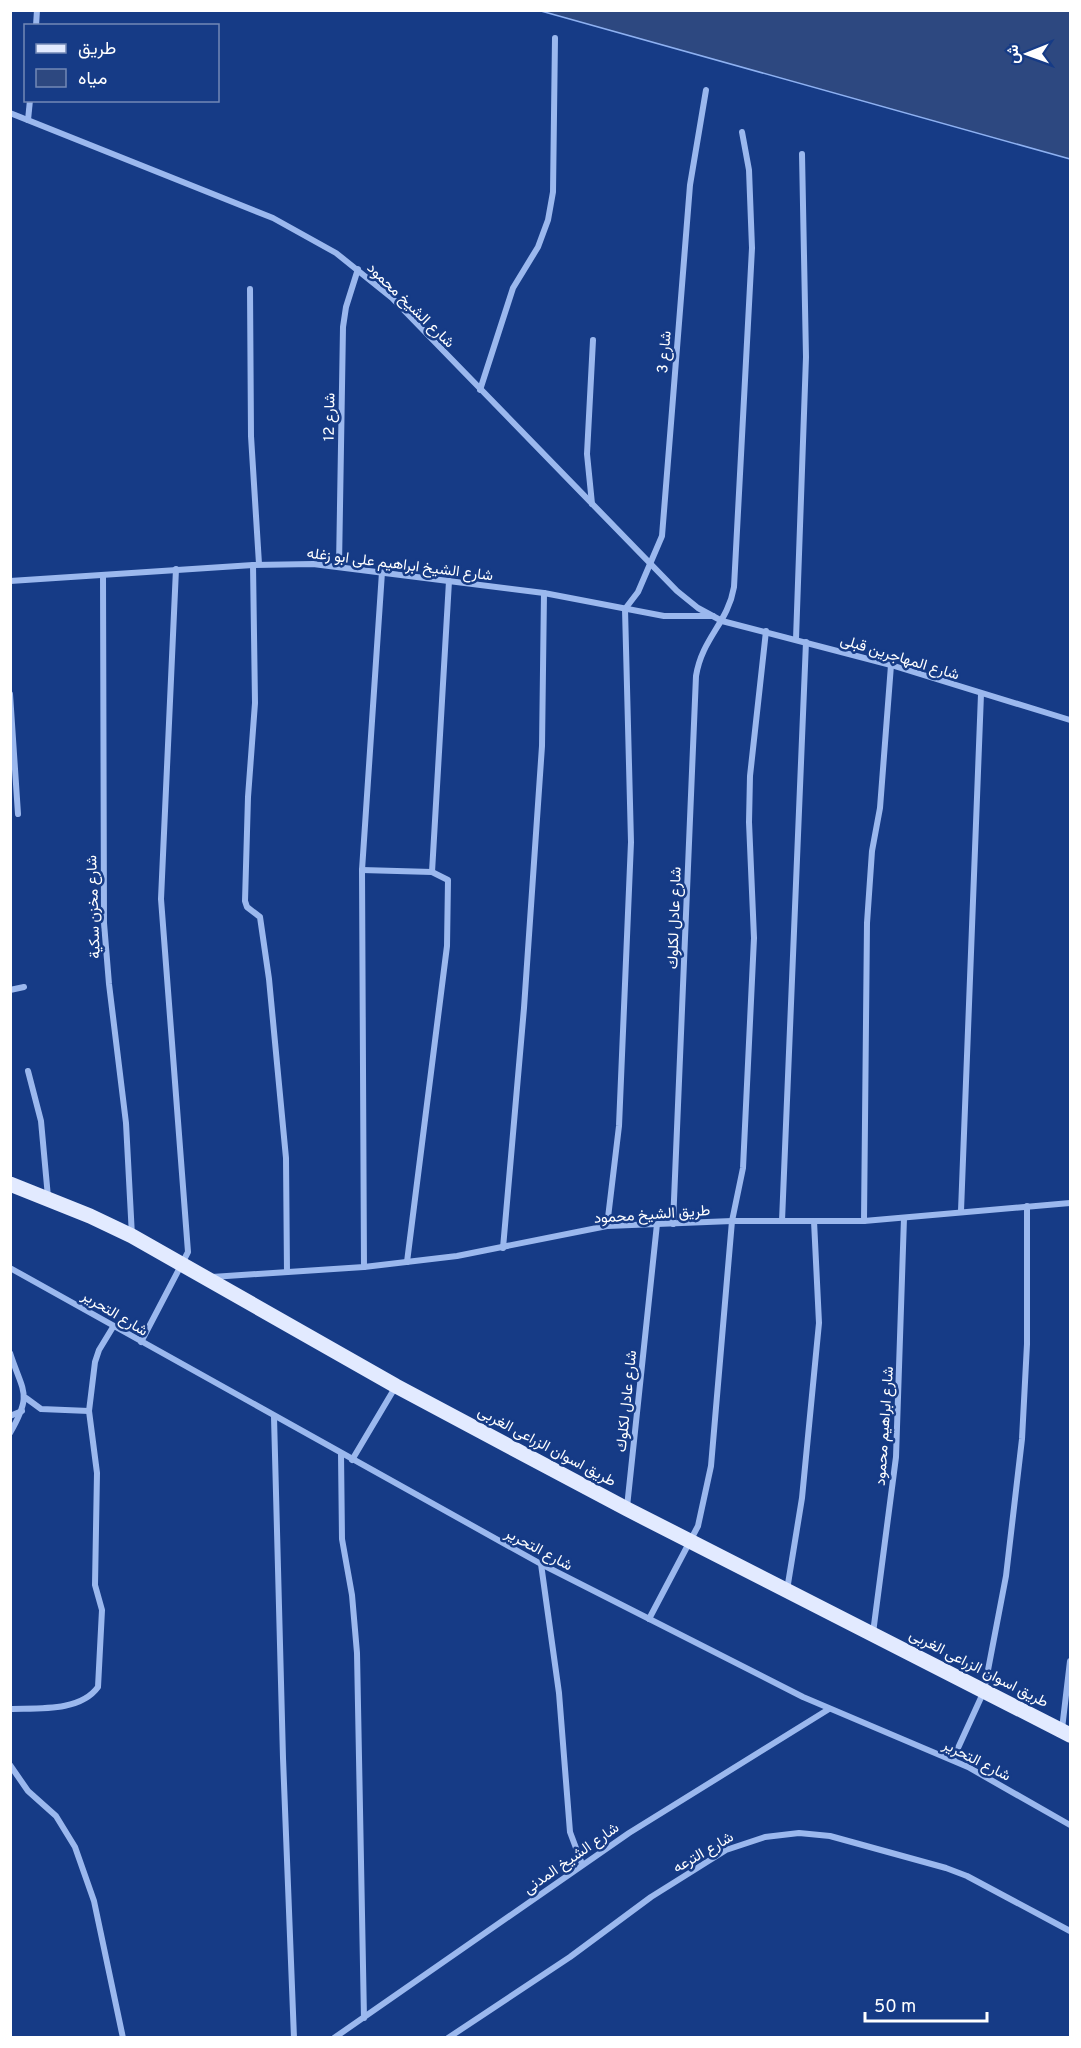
<svg xmlns="http://www.w3.org/2000/svg" width="1081" height="2048" font-family="Overpass,Vazirmatn,sans-serif">
	<style>
		.water { fill: #2d4880; stroke: #8eb1f1; stroke-width: 1.5 }
		.lines { fill: none; stroke-linecap: round; stroke-linejoin: round }
		.minor { stroke: #9bb8ee; stroke-width: 6 }
		.primary { stroke: #e2eaff; stroke-width: 15 }
		.labels { text-anchor: middle; stroke-width: 5; stroke-linejoin: round; paint-order: stroke }
		.street-label { font-size: 15px; fill: #fff; stroke: #163b86 }
	</style>
	<rect width="100%" height="100%" fill="#163b86"/>
	<!-- water -->
	<path class="water" d="M541 11H1070V159Z"/>
	<g class="lines">
		<!-- minor -->
		<g class="minor">
			<path d="M36 26 37 10"/>
			<path d="M10 113 273 218 336 253 392 298 677 591 698 608 722 621 891 665 1070 720"/>
			<path d="M28 120 30 100"/>
			<path d="M250 289 251 436 259 564"/>
			<path d="M480 390 513 288 538 247 548 220 553 192 555 38"/>
			<path d="M592 504 587 454 593 340"/>
			<path d="M253 565 255 703 248 797 245 901 247 907 260 917 269 979 286 1158 287 1272"/>
			<path d="M339 566 343 327 346 307 358 269"/>
			<path d="M103 575 104 923 109 984 126 1123 132 1236"/>
			<path d="M10 581 253 565 313 564 544 593 664 616H713"/>
			<path d="M796 639 806 357 802 154"/>
			<path d="M10 694 18 814"/>
			<path d="M362 870 432 872 448 880 447 946 407 1262"/>
			<path d="M432 872 449 581"/>
			<path d="M10 990 24 987"/>
			<path d="M28 1071 41 1121 48 1197"/>
			<path d="M961 1211 981 694"/>
			<path d="M782 1221 806 642"/>
			<path d="M864 1221 867 923 872 851 880 808 891 665"/>
			<path d="M673 1224 696 676C702 638 728 623 734 587L752 248 749 170 742 132"/>
			<path d="M607 1226 619 1126 631 842 625 609 638 592 662 536 690 185 706 90"/>
			<path d="M503 1248 524 1008 542 746 544 593"/>
			<path d="M364 1267 362 870 382 572"/>
			<path d="M10 1268 541 1564 803 1697 968 1767 1070 1825"/>
			<path d="M212 1277 364 1267 457 1256 607 1226 732 1221H864L1070 1203"/>
			<path d="M141 1342 188 1252 161 899 176 569"/>
			<path d="M10 1353C23 1393 33 1393 10 1433"/>
			<path d="M26 1398 41 1409 89 1411"/>
			<path d="M10 1416 22 1411"/>
			<path d="M274 1417 283 1758 294 2038"/>
			<path d="M341 1454 342 1539 352 1595 357 1653 364 2018"/>
			<path d="M352 1460 396 1386"/>
			<path d="M627 1507 657 1224"/>
			<path d="M541 1564 559 1693 570 1832 582 1864"/>
			<path d="M787 1590 802 1498 819 1323 814 1221"/>
			<path d="M649 1619 698 1526 711 1466 732 1221 743 1168 754 938 749 822 750 776 766 631"/>
			<path d="M873 1633 896 1457 904 1218"/>
			<path d="M10 1709C38 1708 80 1712 98 1687L102 1610 95 1585 97 1473 89 1411 95 1362 99 1350 113 1327"/>
			<path d="M1062 1729 1070 1661"/>
			<path d="M953 1759 984 1691 1006 1576 1022 1439 1027 1344V1206"/>
			<path d="M10 1765 28 1791 56 1816 75 1847 94 1901 123 2038"/>
			<path d="M334 2038 629 1833 829 1709"/>
			<path d="M448 2038 570 1957 651 1897 726 1850 765 1837 799 1833 830 1836 946 1868 967 1876 1070 1931"/>
		</g>
		<!-- primary -->
		<path class="primary" d="M10 1184 90 1216 132 1236 396 1386 627 1509 1070 1735"/>
	</g>
	<g class="labels">
		<!-- street labels -->
		<g class="street-label">
			<text transform="translate(411 305) rotate(44)" y="5">شارع الشيخ محمود</text>
			<text transform="translate(664 352) rotate(-85)" y="5">شارع 3</text>
			<text transform="translate(329 417) rotate(-89)" y="5">شارع 12</text>
			<text transform="translate(400 564) rotate(7)" y="5">شارع الشيخ ابراهيم على ابو زغله</text>
			<text transform="translate(900 657) rotate(17)" y="5">شارع المهاجرين قبلى</text>
			<text transform="translate(93 907) rotate(-92)" y="5">شارع مخزن سكية</text>
			<text transform="translate(674 918) rotate(-88)" y="5">شارع عادل لكلوك</text>
			<text transform="translate(652 1214) rotate(-4)" y="5">طريق الشيخ محمود</text>
			<text transform="translate(115 1313) rotate(31)" y="5">شارع التحرير</text>
			<text transform="translate(626 1401) rotate(-84)" y="5">شارع عادل لكلوك</text>
			<text transform="translate(884 1426) rotate(-86)" y="5">شارع ابراهيم محمود</text>
			<text transform="translate(547 1446) rotate(28)" y="5">طريق اسوان الزراعى الغربى</text>
			<text transform="translate(539 1549) rotate(28)" y="5">شارع التحرير</text>
			<text transform="translate(979 1668) rotate(27)" y="5">طريق اسوان الزراعى الغربى</text>
			<text transform="translate(977 1760) rotate(27)" y="5">شارع التحرير</text>
			<text transform="translate(703 1852) rotate(-30)" y="5">شارع الترعه</text>
			<text transform="translate(571 1858) rotate(-35)" y="5">شارع الشيخ المدنى</text>
		</g>
	</g>
	<!-- border -->
	<rect width="1081" height="2048" fill="none" stroke="#ffffff" stroke-width="24"/>
	<!-- legend -->
	<rect x="24" y="24" width="195" height="78" fill="#163b86" stroke="#7389b6" stroke-width="1.5"/>
	<rect x="36" y="44" width="30" height="9" fill="#e2eaff" stroke="#7389b6" stroke-width="1.5"/>
	<text x="78" y="54" font-size="18" fill="#ffffff">طريق</text>
	<rect x="36" y="69" width="30" height="18" fill="#2d4880" stroke="#7389b6" stroke-width="1.5"/>
	<text x="78" y="84" font-size="18" fill="#ffffff">مياه</text>
	<!-- north arrow -->
	<g transform="translate(1027 54) rotate(269)" stroke="#163b86" stroke-width="4.5" paint-order="stroke">
	<path d="M0-4.5L10 22L0 15L-10 22Z" fill="#ffffff"/>
	<text y="-9" font-size="16" font-weight="bold" text-anchor="middle" fill="#ffffff">ش</text>
	</g>
	<!-- scale -->
	<path d="M865 2012v9h122v-9" fill="none" stroke="#ffffff" stroke-width="3"/>
	<text x="874" y="2012" font-size="18" fill="#ffffff" stroke="#163b86" stroke-width="4.5" paint-order="stroke">50 m</text>
</svg>
